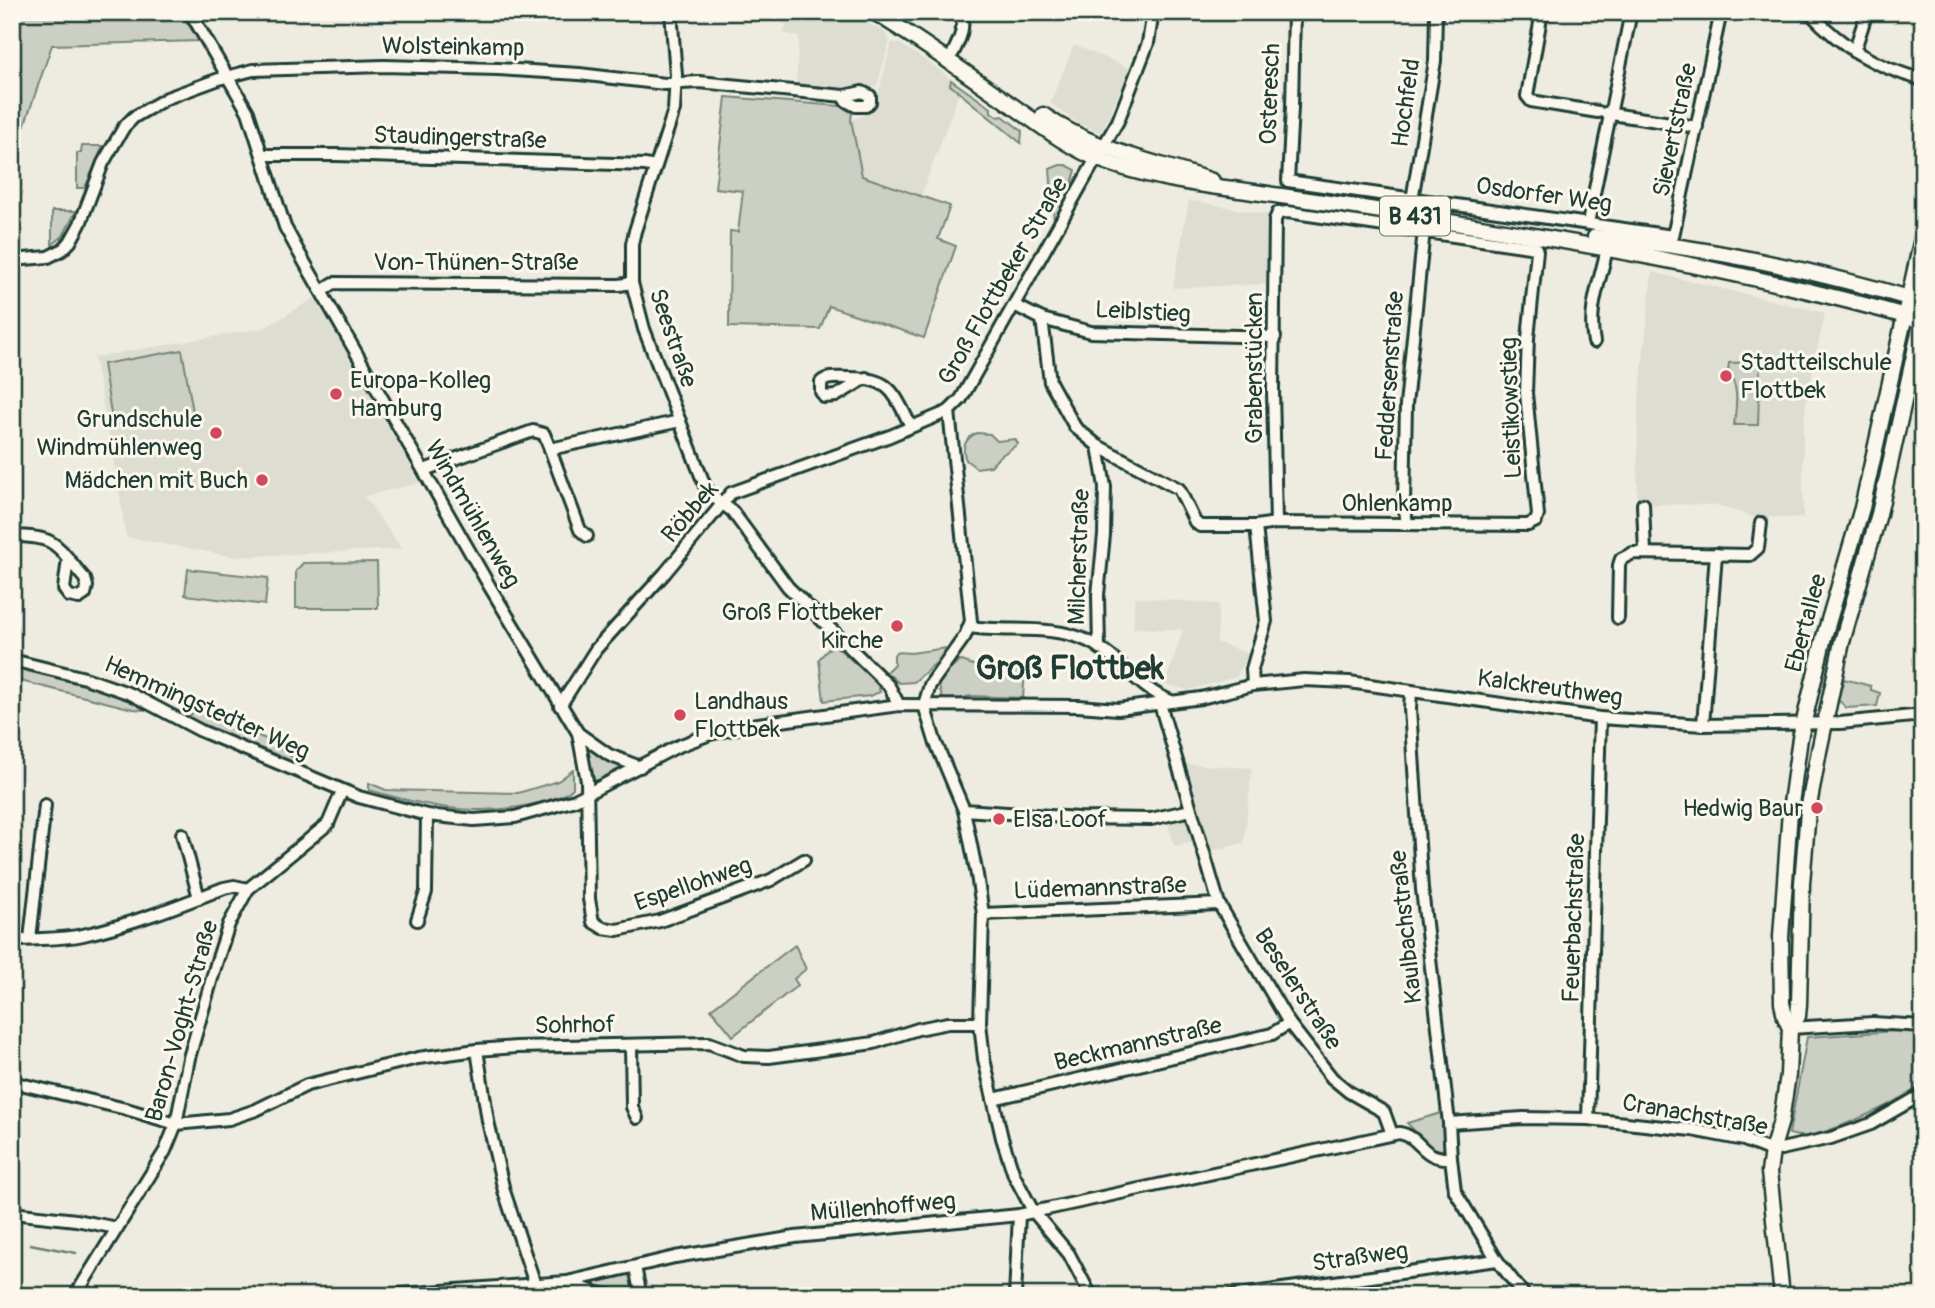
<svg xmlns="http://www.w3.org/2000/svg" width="1935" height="1308" font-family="Pangolin,sans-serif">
<rect width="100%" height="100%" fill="#eeece1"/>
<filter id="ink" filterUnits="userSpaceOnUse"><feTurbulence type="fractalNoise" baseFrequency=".0143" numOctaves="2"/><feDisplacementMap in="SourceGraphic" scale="14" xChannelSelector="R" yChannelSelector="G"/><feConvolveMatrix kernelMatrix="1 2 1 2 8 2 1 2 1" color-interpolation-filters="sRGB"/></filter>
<g filter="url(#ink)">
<!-- built -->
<g fill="#ddddd2">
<path d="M763,12H846L883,31L890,40L877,86L853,90L796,85L799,37L783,33L787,25Z"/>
<path d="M892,42L900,44L936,67L951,80V85L959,93L921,196L862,176L851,120L866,114L875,106Z"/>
<path d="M1074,45L1130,68L1102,131L1099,132L1079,124L1050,103Z"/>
<path d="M1189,200L1269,215L1267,284L1173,288Z"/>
<path d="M1652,272L1825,313L1806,404L1803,431V518L1754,517L1717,505L1637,504L1638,410Z"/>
<path d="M315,298L420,483L364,496L402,549L236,557L126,537L118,483L94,357L264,328Z"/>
<path d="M1135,597L1219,604L1217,642L1249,654L1236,677L1189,690L1165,685L1183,630L1133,628Z"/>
<path d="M1187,764L1252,768L1244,843L1211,851L1200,825Z"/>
<path d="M1186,818L1193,829L1195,842L1174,846L1168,823Z"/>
</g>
<!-- green -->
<g fill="#cbcfc4" stroke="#75867c" stroke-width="2">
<path d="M12,12H177L186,21L199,41L52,45L18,144H12Z"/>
<path d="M951,80L991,108V112L998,117L1003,116L1022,131L1021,143L950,85Z"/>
<path d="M726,97L840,106L852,113L851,120L862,176L950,206L938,239L956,246L924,338L829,306L820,329L729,327L730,231L738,232L743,191L715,188Z"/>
<path d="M82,146H103L85,188H77V153H81Z"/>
<path d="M1060,165H1066L1076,170L1067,201L1054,222L1050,169Z"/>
<path d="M52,211H76L63,236L52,245Z"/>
<path d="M1702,257L1811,278L1885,299L1701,261Z"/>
<path d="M182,350L193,412L113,426L103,364Z"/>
<path d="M1760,362L1758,425H1734C1736,407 1740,387 1728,372L1729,363Z"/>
<path d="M977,433L990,434L997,441L1015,439L1018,444L999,457L991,466L976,468L966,460C961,448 965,438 977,433Z"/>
<path d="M377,562L378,608H296V571L303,563Z"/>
<path d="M188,569L268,578L265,605L185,595Z"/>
<path d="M833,644L877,682L880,692L870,696L824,701L819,659Z"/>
<path d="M946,648L937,662L914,682L899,683L886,672L894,664V655L896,652L911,653Z"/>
<path d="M959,660L979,667L1025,671L1023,698L970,696L956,700L955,702L943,701L938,683Z"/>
<path d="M12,666L88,684L150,707L143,710L133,709L12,679Z"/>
<path d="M1844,679L1871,686V690L1880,693L1877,706L1847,708L1838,700Z"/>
<path d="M195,710L266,739L295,759L294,762L277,755L275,757L195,722L189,717Z"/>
<path d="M584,742L628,767C617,773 602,786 591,778Z"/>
<path d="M573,770V788C564,797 551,800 539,803C478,818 428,807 369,790V783L386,790L518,793L558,781Z"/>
<path d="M795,945L806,969L794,979L798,985L733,1036L711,1009Z"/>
<path d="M1897,1031L1923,1033V1084C1903,1100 1830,1134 1806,1136C1800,1137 1794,1135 1789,1134L1807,1037Z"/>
<path d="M1441,1113L1445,1147L1440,1153L1434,1151L1407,1123Z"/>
<path d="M629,1275L632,1277L637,1296H620L592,1288L593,1283Z"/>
</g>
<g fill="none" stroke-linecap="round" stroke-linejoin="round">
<!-- stream -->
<path stroke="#6c7d74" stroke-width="2.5" d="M30,1244L76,1253"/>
<defs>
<g id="minor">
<path d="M190,12L248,112L285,227L298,251L490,587L578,733L587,781L589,899L593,922L603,928L617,930L660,921L771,880L804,860"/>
<path d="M671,12L676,75L674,110L635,231L632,244V283L644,329L705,486L711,495L732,511L788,587L889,686L899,705"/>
<path d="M1294,12L1292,107L1288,181L1673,236"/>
<path d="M1542,12L1527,96L1531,101L1598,112"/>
<path d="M1809,12C1844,49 1874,66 1923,80"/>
<path d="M1854,52L1867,12"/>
<path d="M953,53C960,39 965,28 961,12"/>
<path d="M862,92L870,96V102L866,106H856L845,100L844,96Z"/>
<path d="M1605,113L1697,127"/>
<path d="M263,155H338L645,165L655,167"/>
<path d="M1412,200L1435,61L1436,12"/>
<path d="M1588,223L1631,12"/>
<path d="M1673,236L1721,12"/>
<path d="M12,260L48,257L62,250L70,242L80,224L103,163L124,127L134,117L167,98L219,79L253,70L384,66L498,69L579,74L665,84L699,82L844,96"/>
<path d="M322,291L334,283L619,285L632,283"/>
<path d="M1014,305L1042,319L1091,332L1275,337"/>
<path d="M1042,319L1050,382L1075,427L1098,446L1105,487L1104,535L1098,595L1099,648"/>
<path d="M1594,342C1587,309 1601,280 1607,248"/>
<path d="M866,378L836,396L824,397L821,392V382C828,376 838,378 847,378C891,377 893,392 911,426"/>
<path d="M949,411L971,621L965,636L930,685L924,705L935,741L964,810L977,875L983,914L980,1023L984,1059L1002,1138L1014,1175L1033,1211L1069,1254L1091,1296"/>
<path d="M1098,446L1179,489L1195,522L1200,526H1256L1266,621L1252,669L1253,685"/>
<path d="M550,449L580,530L587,536"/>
<path d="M424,470L533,431L544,434L550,449L680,421"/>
<path d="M1643,504L1645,553"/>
<path d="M1276,523L1273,390L1275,220L1278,213"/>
<path d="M1407,524L1404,503L1406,405L1424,230"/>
<path d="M1256,526L1276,523L1528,525L1536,521L1538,515L1526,393L1528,338L1537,251L1536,248L1288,212L1278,213"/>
<path d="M12,536C59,536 56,546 85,579L87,586L85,594L79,598L69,596L64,589L68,559"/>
<path d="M1618,618L1619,565L1621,559L1633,553L1750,555L1758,548L1761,523"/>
<path d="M970,627C1008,633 1052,624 1088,641C1119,656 1138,689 1171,701"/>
<path d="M12,660L85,678L131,694L201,731L359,797L427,815L474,820L515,817L575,800L676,747L710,734L751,725L899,705L1078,706L1118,709L1201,698L1253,685L1304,680L1349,682L1600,718L1703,725L1840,723L1923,715"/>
<path d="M1411,691L1410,709L1422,889L1449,1123L1451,1158"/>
<path d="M1160,704L1219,904L1289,1023L1332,1078L1349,1092L1384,1112L1392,1134"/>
<path d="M560,706L596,649L665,573L731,493L890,436L949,411L961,399L1093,164L1118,121L1148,43L1153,12"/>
<path d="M1703,725L1716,554"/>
<path d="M578,733L609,755L640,767"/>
<path d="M964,810L1078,818L1151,819L1191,810"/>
<path d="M182,834L199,898"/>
<path d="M983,914L1219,904"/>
<path d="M417,920L426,892L427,815"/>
<path d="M30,939L45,805"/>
<path d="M12,941C36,938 60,940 83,935C132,924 178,906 224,888L234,886L248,889"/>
<path d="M1790,1028L1873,1023L1923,1026"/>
<path d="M631,1045L632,1107L637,1118"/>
<path d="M477,1050L488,1121L504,1191L539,1296"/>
<path d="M12,1082L126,1109L176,1124L229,1119L256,1110L307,1085L418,1058L477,1050L516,1047L709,1043L744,1056L769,1057L874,1043L918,1029L948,1023H980"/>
<path d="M993,1099L1272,1034L1289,1023"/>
<path d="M1588,1119L1600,718"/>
<path d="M1449,1123L1523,1118L1588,1119L1692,1130L1744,1140L1772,1151L1831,1138L1871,1124L1923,1094"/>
<path d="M12,1213L76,1220L117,1228"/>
<path d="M635,1267L641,1296"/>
<path d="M568,1282L594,1292L612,1296"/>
<path d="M78,1292L95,1296"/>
<path d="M75,1296L165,1151L176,1124L189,1058L217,961L229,924L248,889L328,824L342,791"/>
<path d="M373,1296L567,1282L675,1257L795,1237L1019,1215L1399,1133C1423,1137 1420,1160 1451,1158L1455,1191L1497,1260L1525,1296"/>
<path d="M1015,1296L1019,1215"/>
<path d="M1230,1296L1497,1260"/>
</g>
<g id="major">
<path d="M874,12C922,41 967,74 1013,106C1040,125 1067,146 1098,159C1142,176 1187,183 1233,189C1287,197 1340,204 1393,213C1572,241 1749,271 1923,321"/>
<path d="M1043,115C1094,151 1154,161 1212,181"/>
<path d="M1595,237C1705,246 1817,271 1923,302"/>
<path d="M1790,1028L1798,1016L1799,1004L1802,883L1808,811L1819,751L1842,642L1879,514L1923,315"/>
<path d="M1782,1296L1769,1172L1772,1151L1781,1121L1788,1075L1790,1028L1785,1017L1782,1003L1781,937L1790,811L1800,738L1824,637L1862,508L1923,234"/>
</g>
</defs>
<!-- minor casing -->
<use href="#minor" stroke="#1f3d34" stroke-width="16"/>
<!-- major casing -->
<use href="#major" stroke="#1f3d34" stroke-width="19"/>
<!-- minor -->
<use href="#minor" stroke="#fbf7ec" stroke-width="10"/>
<!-- major -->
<use href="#major" stroke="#fbf7ec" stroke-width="14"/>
</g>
</g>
<!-- markers -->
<g fill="#d1495b" stroke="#fbf7ec" stroke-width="2.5">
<circle cx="1726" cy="376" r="7"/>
<circle cx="336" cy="394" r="7"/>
<circle cx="216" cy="433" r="7"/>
<circle cx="262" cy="480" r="7"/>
<circle cx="897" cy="626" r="7"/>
<circle cx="680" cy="715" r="7"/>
<circle cx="1817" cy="808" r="7"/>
<circle cx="999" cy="819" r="7"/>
</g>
<g text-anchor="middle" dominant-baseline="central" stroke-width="6" stroke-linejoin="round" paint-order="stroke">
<!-- shield labels -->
<rect fill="#fbf7ec" stroke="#61756b" stroke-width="2" x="1380" y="196.5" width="70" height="39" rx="5"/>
<g font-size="23" font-weight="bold" fill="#1f3d34">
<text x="1415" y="216">B 431</text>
</g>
<!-- street labels -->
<g font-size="24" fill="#1f3d34" stroke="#fbf7ec">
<text transform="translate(453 47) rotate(1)">Wolsteinkamp</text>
<text transform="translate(1270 94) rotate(-88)">Osteresch</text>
<text transform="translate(1406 103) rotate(-82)">Hochfeld</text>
<text transform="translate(1675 130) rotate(-78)">Sievertstraße</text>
<text transform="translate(460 138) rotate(2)">Staudingerstraße</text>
<text transform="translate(1544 195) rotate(8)">Osdorfer Weg</text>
<text x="476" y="262">Von-Thünen-Straße</text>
<text transform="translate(1003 281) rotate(-60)">Groß Flottbeker Straße</text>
<text transform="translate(1143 312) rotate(3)">Leiblstieg</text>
<text transform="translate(673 338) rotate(71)">Seestraße</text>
<text transform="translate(1254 368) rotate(-90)">Grabenstücken</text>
<text transform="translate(1390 376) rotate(-86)">Feddersenstraße</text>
<text transform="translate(1511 408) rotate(-92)">Leistikowstieg</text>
<text x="1397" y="503">Ohlenkamp</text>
<text transform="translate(690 512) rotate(-49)">Röbbek</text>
<text transform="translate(473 514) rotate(60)">Windmühlenweg</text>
<text transform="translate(1079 557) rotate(-88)">Milcherstraße</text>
<text transform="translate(1806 623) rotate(-75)">Ebertallee</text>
<text transform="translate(1550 688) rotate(8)">Kalckreuthweg</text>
<text transform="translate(207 708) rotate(24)">Hemmingstedter Weg</text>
<text transform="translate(693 884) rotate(-19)">Espellohweg</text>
<text transform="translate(1100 888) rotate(-2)">Lüdemannstraße</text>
<text transform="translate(1574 918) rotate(-88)">Feuerbachstraße</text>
<text transform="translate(1406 927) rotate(-96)">Kaulbachstraße</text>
<text transform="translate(1298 989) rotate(57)">Beselerstraße</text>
<text transform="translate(182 1021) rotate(-74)">Baron-Voght-Straße</text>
<text transform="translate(575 1025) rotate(-1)">Sohrhof</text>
<text transform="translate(1138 1044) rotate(-13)">Beckmannstraße</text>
<text transform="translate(1695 1115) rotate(10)">Cranachstraße</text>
<text transform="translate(883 1207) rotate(-5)">Müllenhoffweg</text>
<text transform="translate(1360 1257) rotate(-8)">Straßweg</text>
</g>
<!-- poi labels -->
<g font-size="24" fill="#1f3d34" stroke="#fbf7ec" text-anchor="start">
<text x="1740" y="362">Stadtteilschule<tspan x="1740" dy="28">Flottbek</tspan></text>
<text x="350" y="380">Europa-Kolleg<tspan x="350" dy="28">Hamburg</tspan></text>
<text x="202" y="419" text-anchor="end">Grundschule<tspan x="202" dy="28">Windmühlenweg</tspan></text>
<text x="248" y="480" text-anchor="end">Mädchen mit Buch</text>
<text x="883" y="612" text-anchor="end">Groß Flottbeker<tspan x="883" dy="28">Kirche</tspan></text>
<text x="694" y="701">Landhaus<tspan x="694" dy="28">Flottbek</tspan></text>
<text x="1803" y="808" text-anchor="end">Hedwig Baur</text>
<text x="1013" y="819">Elsa Loof</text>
</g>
<!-- district labels -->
<g font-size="32" font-weight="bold" fill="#1f3d34" stroke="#fbf7ec">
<text x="1070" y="669">Groß Flottbek</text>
</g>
</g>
<!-- margin -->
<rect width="1935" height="1308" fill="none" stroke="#fbf7ec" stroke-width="42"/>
<rect x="21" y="21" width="1893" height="1266" fill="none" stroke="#1f3d34" stroke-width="2.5" filter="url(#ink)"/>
</svg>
